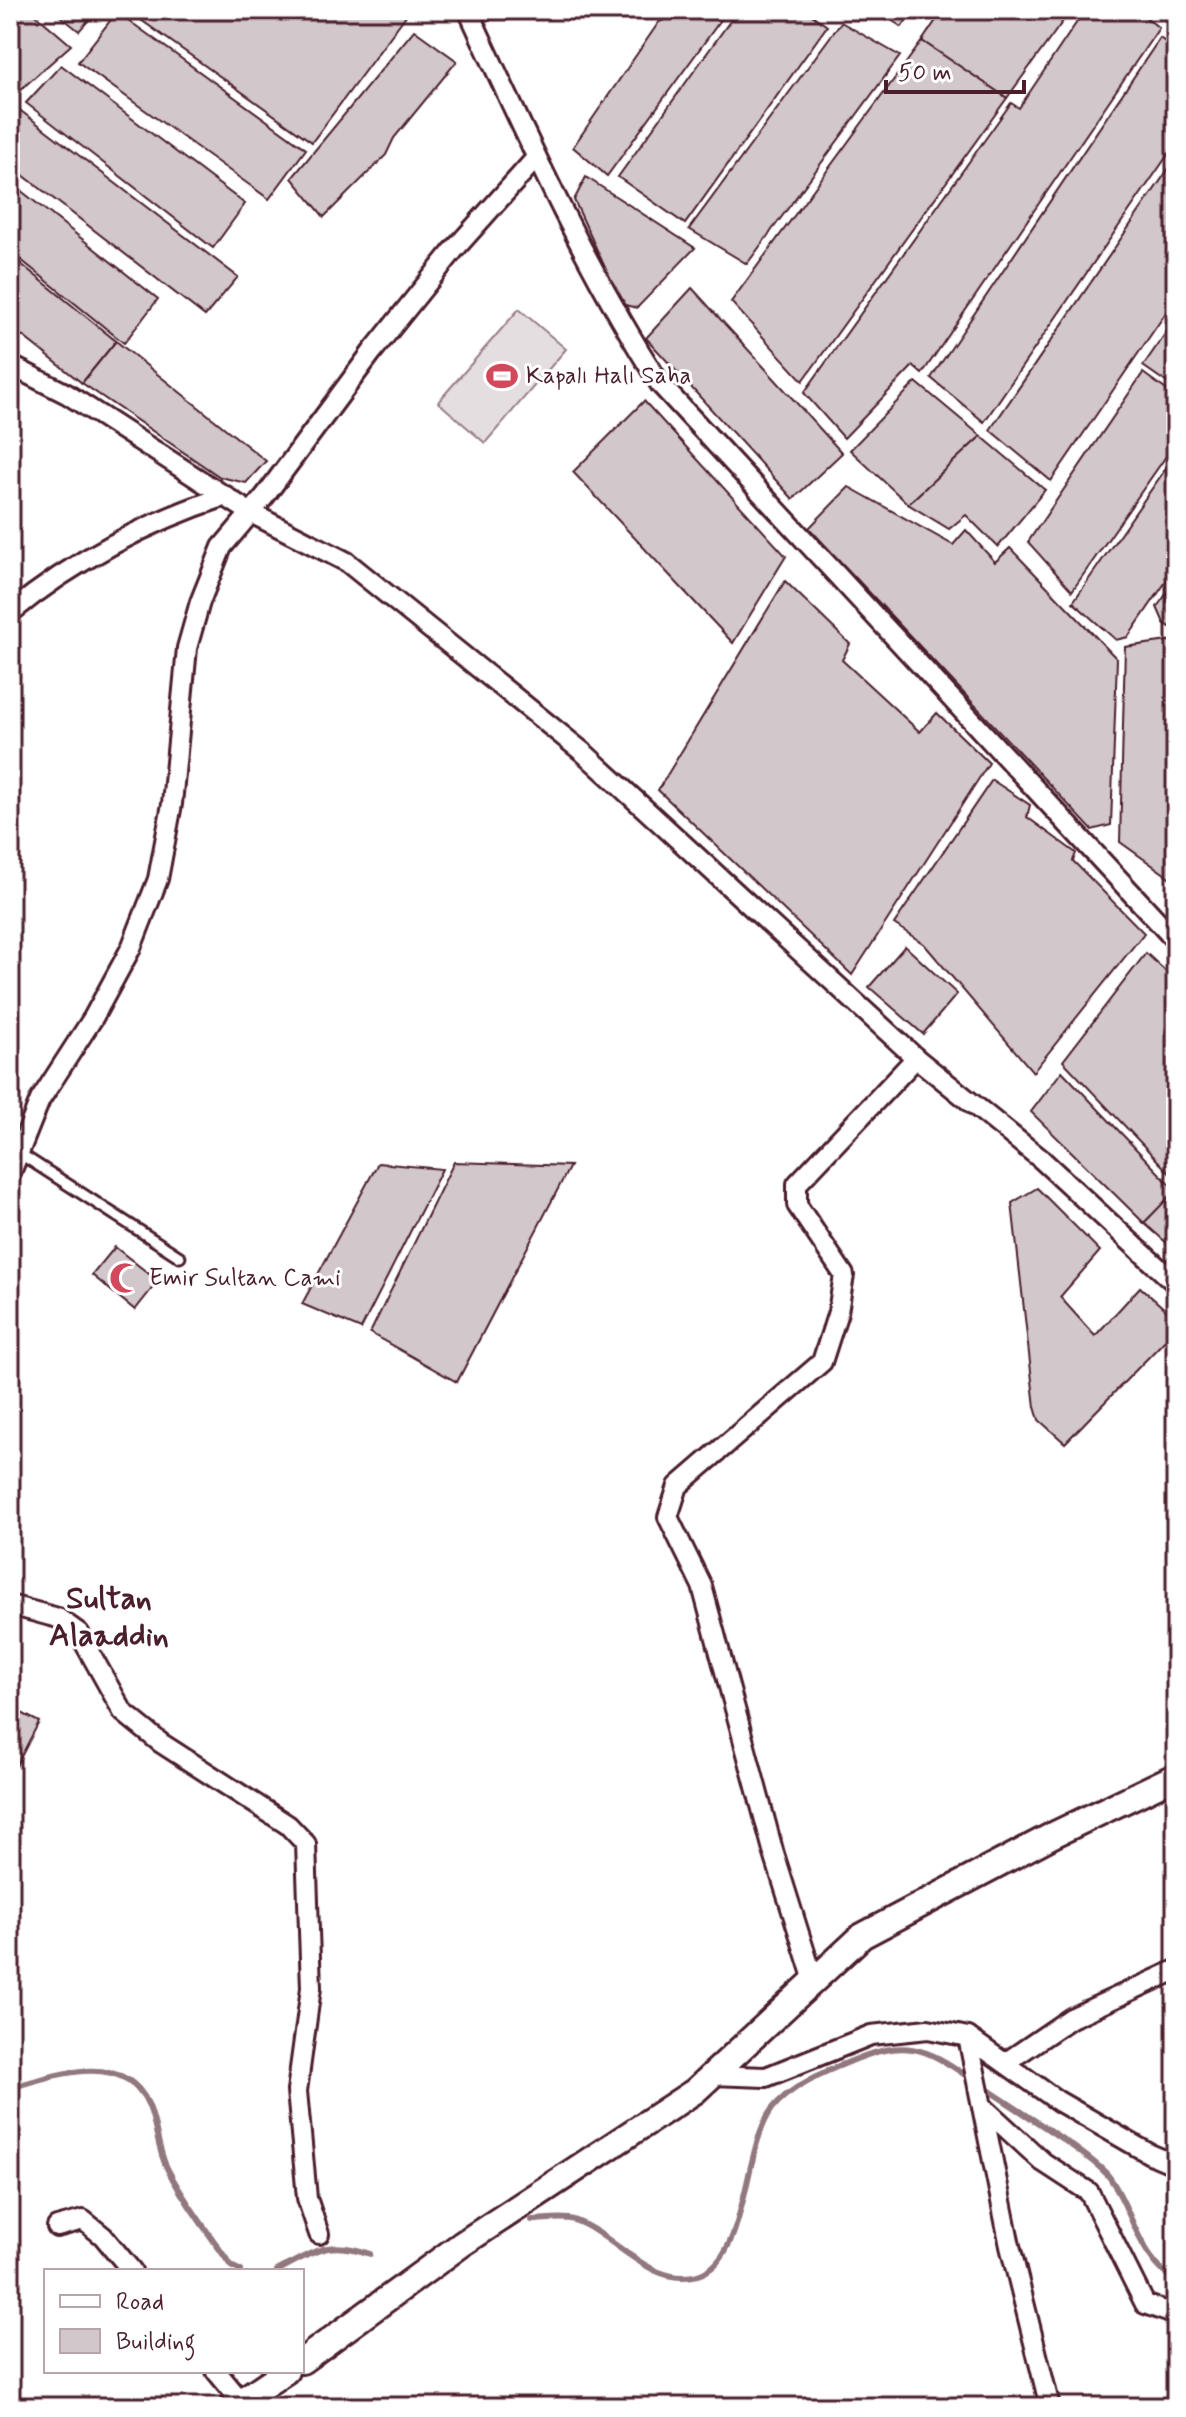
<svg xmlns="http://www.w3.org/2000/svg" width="1186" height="2417" font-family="Mynerve,sans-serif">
<rect width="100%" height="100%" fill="#fff"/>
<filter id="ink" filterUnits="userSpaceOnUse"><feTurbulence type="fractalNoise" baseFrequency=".0125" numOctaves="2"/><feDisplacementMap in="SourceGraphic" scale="16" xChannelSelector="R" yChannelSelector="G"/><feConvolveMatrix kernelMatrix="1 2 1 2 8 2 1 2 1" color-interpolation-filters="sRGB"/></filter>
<g filter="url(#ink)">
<!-- green -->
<path fill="#e5dee0" stroke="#987e86" stroke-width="2" d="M519,309L566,349L485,443L438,402Z"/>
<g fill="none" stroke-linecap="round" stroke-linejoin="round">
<!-- stream -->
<g stroke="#91787e" stroke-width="6">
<path d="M984,2087C1011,2106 1094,2156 1110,2178C1134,2213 1138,2258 1176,2281"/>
<path d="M10,2088C51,2076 124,2049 148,2104C157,2124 157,2149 167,2168C184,2202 210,2234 231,2266L241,2271"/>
<path d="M532,2220C544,2220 563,2216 574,2220C616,2235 655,2293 703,2273C748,2253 743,2149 772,2109C789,2087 824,2072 849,2062C904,2039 923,2045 971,2079"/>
<path d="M277,2271C315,2251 328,2239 370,2254"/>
</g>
</g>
<!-- building -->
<g fill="#d2c7cb" stroke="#4a1f2b" stroke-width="2">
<path d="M10,10H30L71,45L10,99Z"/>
<path d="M53,10H98L79,31Z"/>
<path d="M127,10H402L407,14L312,142Z"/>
<path d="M688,10H728L607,176L573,147L659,22Z"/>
<path d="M738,10H805L827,26L685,224L618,177Z"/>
<path d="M875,10H913L902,27Z"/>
<path d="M943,10H1071L1007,98L922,41Z"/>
<path d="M1085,10H1137L1159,28L922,374L913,366L844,438L804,393L1011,103L1019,108Z"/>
<path d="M117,12L306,149L269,199L78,62Z"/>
<path d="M841,22L900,56L747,264L689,229Z"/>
<path d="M414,30L457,61L394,138L386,155L324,217L292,178Z"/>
<path d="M1160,38L1176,51V143L984,422L931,378Z"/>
<path d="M922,41L1007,98L803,381L731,302Z"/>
<path d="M61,65L245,204L213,248L26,103Z"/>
<path d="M17,108L238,277L205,316L10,165V115Z"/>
<path d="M1176,158V298L1051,481L990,430Z"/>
<path d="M586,177L695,248L637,308L625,305L619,298L574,200Z"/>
<path d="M10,182L158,299L124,343L10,251Z"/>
<path d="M10,255L116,341L82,383L10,326Z"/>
<path d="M692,288L842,453L793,499L646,338Z"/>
<path d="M1176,318V389L1143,366Z"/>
<path d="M116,341L266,461L246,483L220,477L82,383Z"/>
<path d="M1143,373L1176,397V442L1072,591L1028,542Z"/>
<path d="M916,382L981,436L908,504L850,450Z"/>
<path d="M644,401L786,556L733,643L573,472Z"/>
<path d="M981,436L1045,490L998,547L966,515L949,529L908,504Z"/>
<path d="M1176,454V567L1128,637L1116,640L1073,602Z"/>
<path d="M849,487L953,545L966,530L995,562L1010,548L1117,659L1111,825L1092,830L809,528Z"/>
<path d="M1176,580V629H1173L1164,623L1157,607Z"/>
<path d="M785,581L850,644L842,660L920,732L937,713L989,763L852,975L658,790Z"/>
<path d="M1176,640V882L1120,842L1125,647Z"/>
<path d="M992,780L1030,805L1027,817L1076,853L1073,861L1144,933L1033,1072L924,944L894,924Z"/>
<path d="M905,946L957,994L923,1034L869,987Z"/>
<path d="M1146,953L1176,981V1180L1063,1061Z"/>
<path d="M1062,1071L1176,1191L1144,1223L1031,1112Z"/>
<path d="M454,1162L570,1166L457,1382L370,1333Z"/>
<path d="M378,1163L442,1169L361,1329L302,1304Z"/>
<path d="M1037,1188L1100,1251L1060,1297L1095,1336L1140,1287L1176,1319V1329L1065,1443L1039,1420L1035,1407L1012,1203Z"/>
<path d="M1176,1190V1251L1144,1223Z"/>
<path d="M115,1247L158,1281L135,1310L92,1275Z"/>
<path d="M10,1707L39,1722L10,1778Z"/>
</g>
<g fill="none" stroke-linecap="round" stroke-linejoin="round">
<defs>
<path id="lane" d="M19,1153L180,1257"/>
<g id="street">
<path d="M468,10C527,138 584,265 660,384L1176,941"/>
<path d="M10,365L67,394L251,513L347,562L584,753L916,1058L1041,1159L1176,1284"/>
<path d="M10,613C73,561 149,521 226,496"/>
<path d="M10,1175L40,1100L93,1018L131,948L158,879L172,804L187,648L200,602L222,547L265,496L372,352L453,251L536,158"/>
<path d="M10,1605L58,1618L79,1633L123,1712L161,1743L288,1825L306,1844L311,1988L297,2091L307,2198L319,2234"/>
<path d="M814,1981L774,1854L702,1586L668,1517L678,1486L822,1362L838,1312L844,1275L797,1205V1184L916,1058"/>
<path d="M968,2037L1010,2246L1050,2407"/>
<path d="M1005,2063L1071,2018L1176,1970"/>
<path d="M712,2075L766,2077L871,2035L928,2029L968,2037L1058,2101L1150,2154L1176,2165"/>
<path d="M982,2106L1043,2162L1089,2192L1145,2304L1176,2315"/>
<path d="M57,2227L83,2220L103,2236L132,2271"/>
<path d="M216,2371L240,2400"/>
</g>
<g id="secondary">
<path d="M302,2361L462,2244L695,2091L862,1936L1053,1835L1176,1776"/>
<path d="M232,2407L286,2371"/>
</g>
</defs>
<!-- lane casing -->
<use href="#lane" stroke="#4a1f2b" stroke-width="15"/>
<!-- street casing -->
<use href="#street" stroke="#4a1f2b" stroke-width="24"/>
<!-- secondary casing -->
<use href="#secondary" stroke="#4a1f2b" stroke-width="30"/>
<!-- lane -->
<use href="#lane" stroke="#fff" stroke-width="9"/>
<!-- street -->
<use href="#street" stroke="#fff" stroke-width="18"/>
<!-- secondary -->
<use href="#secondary" stroke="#fff" stroke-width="24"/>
</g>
</g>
<!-- icons -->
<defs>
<symbol id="stadium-bare" viewBox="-9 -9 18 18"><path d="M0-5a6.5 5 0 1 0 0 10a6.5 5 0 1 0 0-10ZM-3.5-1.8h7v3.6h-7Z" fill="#d1495b" stroke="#fff" stroke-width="2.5" paint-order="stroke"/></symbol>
<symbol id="mosque-bare" viewBox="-9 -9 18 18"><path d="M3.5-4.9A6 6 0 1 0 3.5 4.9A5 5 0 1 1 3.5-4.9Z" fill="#d1495b" stroke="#fff" stroke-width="2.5" paint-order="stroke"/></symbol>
</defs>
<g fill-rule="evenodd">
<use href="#stadium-bare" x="480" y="354" width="44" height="44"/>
<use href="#mosque-bare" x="103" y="1256" width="44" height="44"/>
</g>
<g text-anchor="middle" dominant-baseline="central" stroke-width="6" stroke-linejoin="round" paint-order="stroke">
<!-- poi labels -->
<g font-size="24" fill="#4a1f2b" stroke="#fff" text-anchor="start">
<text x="526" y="376">Kapalı Halı Saha</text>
<text x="149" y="1278">Emir Sultan Cami</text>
</g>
<!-- district labels -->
<g font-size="32" font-weight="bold" fill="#4a1f2b" stroke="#fff">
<text x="109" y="1599">Sultan<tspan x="109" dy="37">Alaaddin</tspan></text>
</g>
</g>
<!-- margin -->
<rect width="1186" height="2417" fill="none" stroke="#fff" stroke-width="40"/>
<rect x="20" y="20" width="1146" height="2377" fill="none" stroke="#4a1f2b" stroke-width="3" filter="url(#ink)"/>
<!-- legend -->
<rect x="44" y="2269" width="260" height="104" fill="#ffffff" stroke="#b7a5aa" stroke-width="2"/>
<rect x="60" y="2295" width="40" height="12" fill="#ffffff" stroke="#b7a5aa" stroke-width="2"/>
<text x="116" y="2309" font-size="24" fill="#4a1f2b">Road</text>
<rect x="60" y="2329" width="40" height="24" fill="#d2c7cb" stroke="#b7a5aa" stroke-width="2"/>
<text x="116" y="2349" font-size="24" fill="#4a1f2b">Building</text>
<!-- scale -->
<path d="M886 80v12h138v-12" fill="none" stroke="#4a1f2b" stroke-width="4"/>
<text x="898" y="80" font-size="24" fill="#4a1f2b" stroke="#ffffff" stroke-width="6" paint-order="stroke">50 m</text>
</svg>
